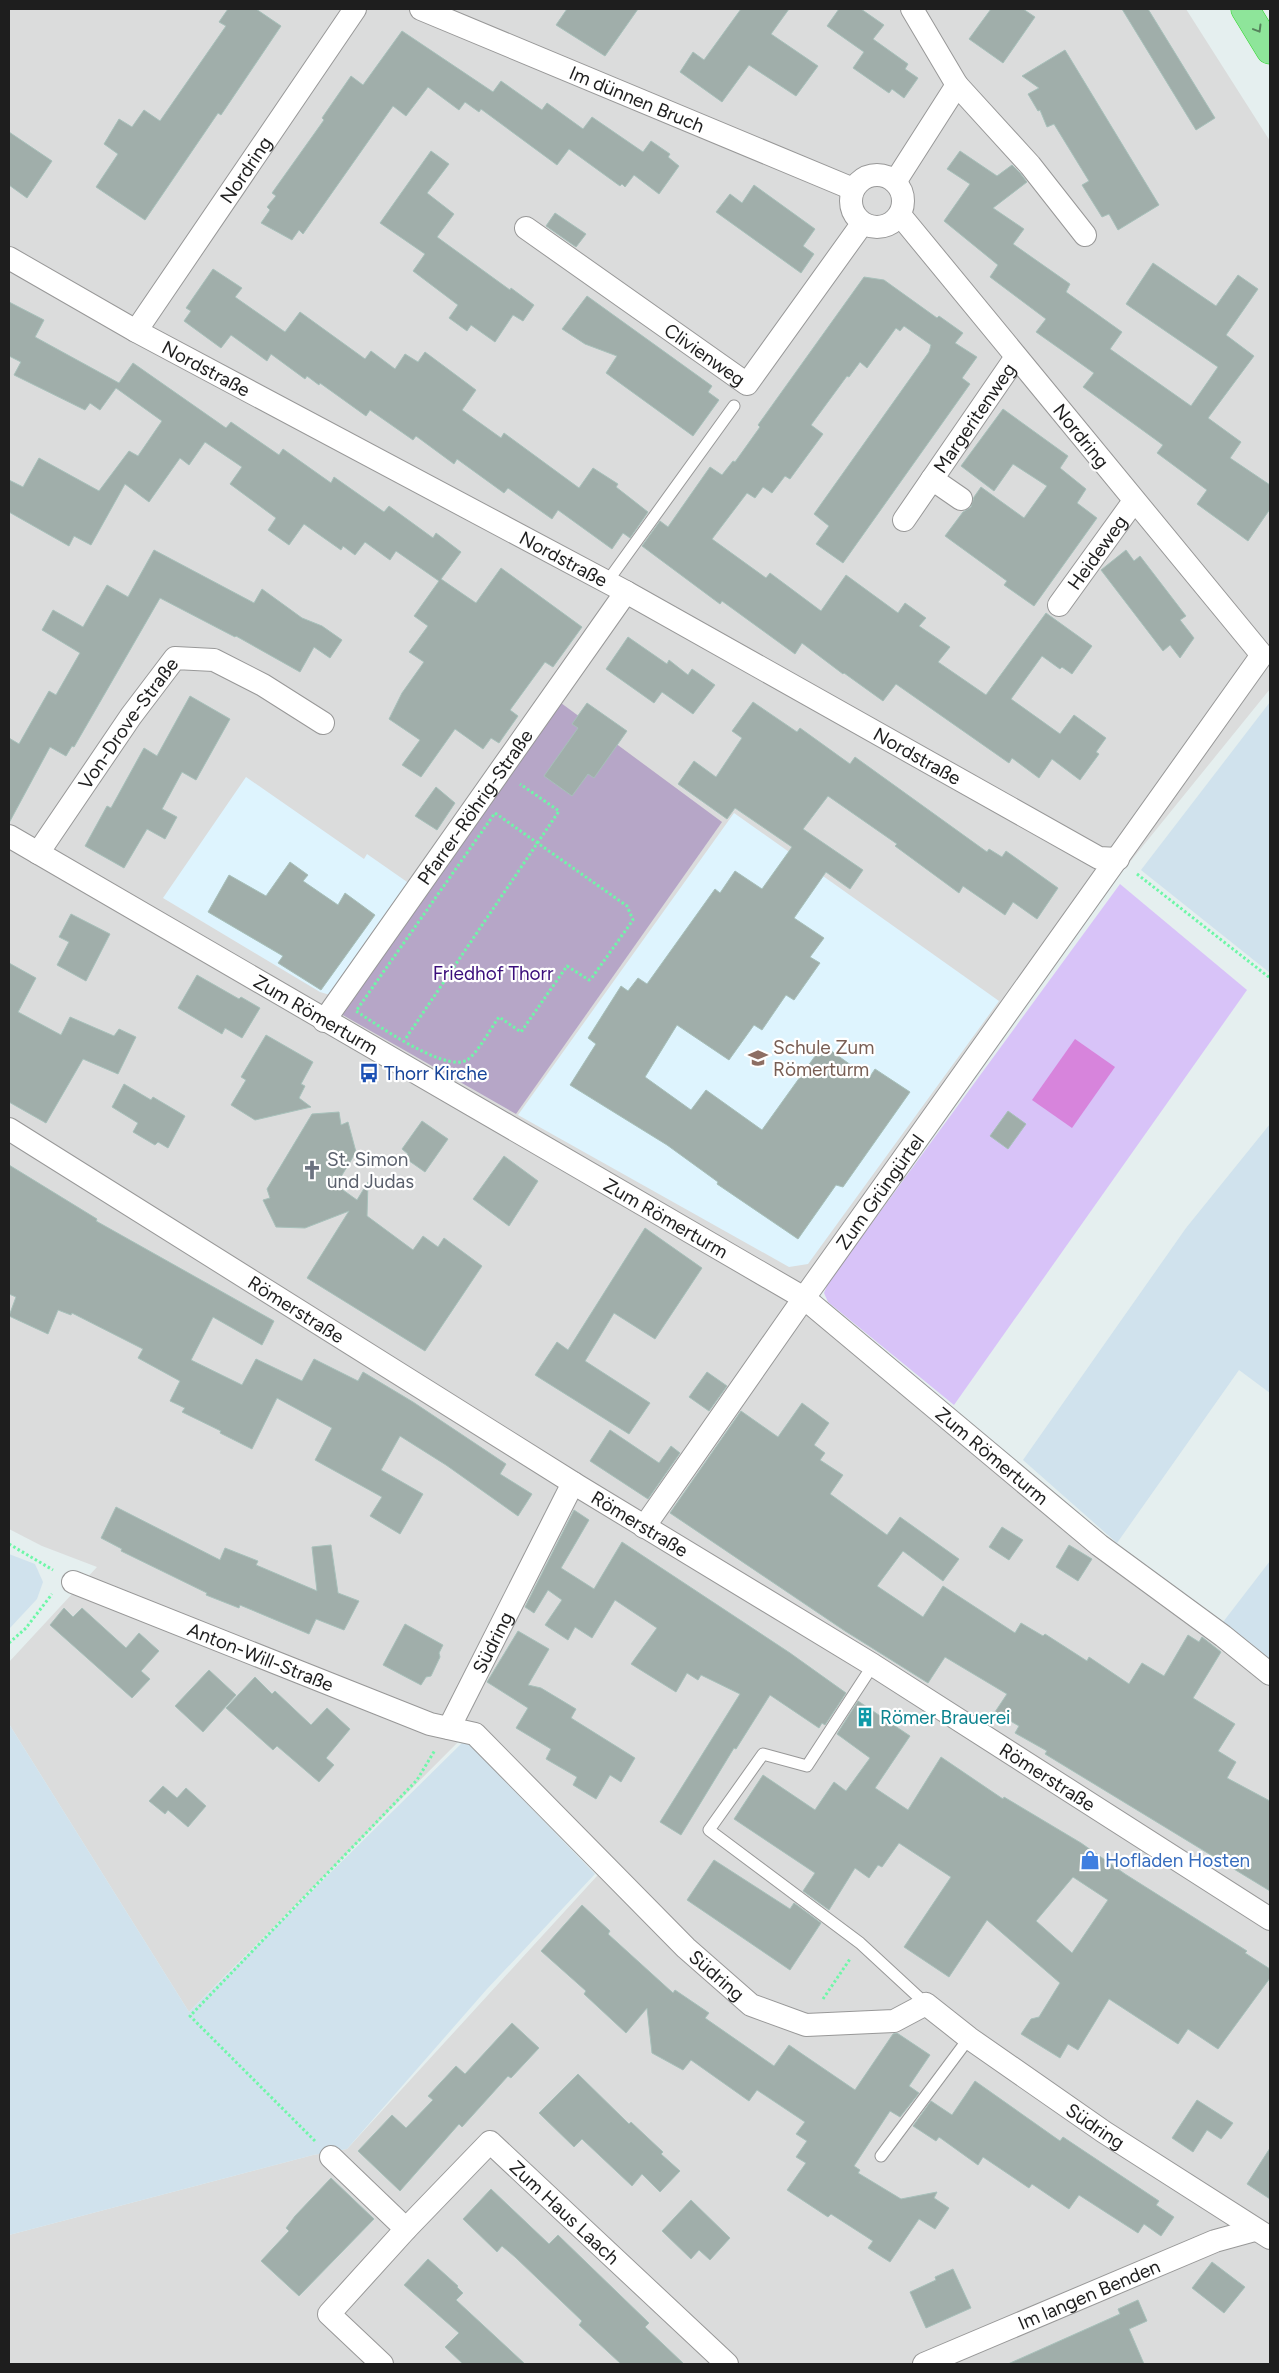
<svg xmlns="http://www.w3.org/2000/svg" width="1279" height="2373" font-family="Figtree,sans-serif">
<rect width="100%" height="100%" fill="#e5efef"/>
<!-- residential -->
<path fill="#dbdcdc" d="M9,9H1186L1270,141V689L1121,873L809,1302L1270,1680V2364H9V2235L313,2155L347,2149L608,1864L477,1723L189,2012L9,1724V1662L97,1567L42,1546L9,1529Z"/>
<!-- education -->
<g fill="#def4fe">
<path d="M246,777L364,859L367,854L410,884L330,995L320,992L163,898Z"/>
<path d="M734,813L999,1001L808,1264L789,1267L518,1115Z"/>
</g>
<!-- farmland -->
<g fill="#d0e2ed">
<path d="M1270,702V973L1141,870Z"/>
<path d="M1270,1124V1393L1239,1370L1117,1543L1023,1460L1186,1228Z"/>
<path d="M9,1554L35,1564L43,1582L37,1599L9,1629Z"/>
<path d="M1270,1561V1666L1220,1626Z"/>
<path d="M9,1724L189,2012L465,1740L595,1874L487,1989L347,2149L313,2155L9,2235Z"/>
</g>
<!-- cemetery -->
<path fill="#b6a6c7" d="M561,703L722,822L516,1114L341,1014Z"/>
<!-- park -->
<path fill="#d8c3f8" d="M1120,884L1247,990L954,1405L828,1302L824,1293L828,1283Z"/>
<!-- pitch -->
<path fill="#d784dc" d="M1075,1039L1115,1067L1072,1128L1032,1100Z"/>
<!-- building -->
<g fill="#a0aeaa" stroke="#a7c0ba" fill-rule="evenodd">
<path d="M228,9H256L281,26L221,115L218,113L145,220L96,187L118,154L104,144L119,119L132,127L144,110L160,121L226,26L219,22Z"/>
<path d="M567,9H638L605,56L556,25Z"/>
<path d="M741,9H789L771,34L818,66L796,96L749,65L722,102L680,72L693,52L704,60Z"/>
<path d="M839,9H861L884,25L873,39L908,64L905,69L918,78L904,98L892,89L889,93L853,68L864,52L827,26Z"/>
<path d="M991,9H1023L1035,17L1003,63L969,39Z"/>
<path d="M1122,9H1148L1215,118L1196,130Z"/>
<path d="M402,31L493,92L501,81L542,110L547,103L583,129L592,117L643,152L651,141L670,154L668,157L679,166L659,194L634,175L625,187L622,184L620,186L569,149L557,165L481,109L479,112L465,102L459,110L428,87L406,116L393,106L303,234L299,230L292,240L261,223L270,210L267,207L276,196L272,193L324,120L322,118L351,76L363,85Z"/>
<path d="M1065,50L1159,205L1118,230L1109,214L1102,217L1082,185L1089,181L1054,124L1047,127L1040,110L1038,111L1028,94L1039,88L1022,76Z"/>
<path d="M9,132L52,161L27,198L9,185Z"/>
<path d="M431,151L449,164L427,193L454,214L437,237L510,290L511,288L534,305L523,321L513,315L495,342L471,325L467,331L449,318L458,305L413,271L425,254L380,223Z"/>
<path d="M960,151L997,176L1012,165L1020,173L1027,182L993,208L1024,229L1013,244L1070,284L1066,292L1122,332L1110,349L1191,406L1218,367L1126,304L1153,263L1216,306L1238,275L1258,289L1226,335L1254,356L1208,418L1241,442L1230,458L1270,485V509L1248,541L1197,504L1207,490L1157,453L1163,445L1083,387L1094,373L1036,332L1046,319L990,277L998,265L944,221L970,184L947,169Z"/>
<path d="M754,185L815,229L803,246L814,254L801,273L716,212L730,194L742,203Z"/>
<path d="M555,213L586,234L576,247L546,226Z"/>
<path d="M213,269L242,288L235,297L285,332L300,312L365,359L371,351L395,369L405,354L418,362L425,352L476,390L462,410L501,438L504,433L579,488L593,468L618,484L616,487L648,512L630,538L623,533L612,549L558,510L552,519L508,488L504,493L457,459L454,464L416,436L413,440L370,410L366,416L320,383L319,385L307,376L305,379L271,354L267,361L231,335L221,348L184,321L191,311L186,308Z"/>
<path d="M864,277L884,280L937,318L939,316L963,333L955,343L977,357L962,378L970,384L843,563L816,544L829,526L814,514L929,352L931,345L904,326L900,331L896,328L867,368L860,362L849,377L847,376L811,425L823,434L790,479L785,476L772,493L763,487L755,498L747,493L712,539L766,578L770,573L821,611L846,575L898,613L905,603L926,618L919,626L950,647L938,662L986,695L1046,613L1092,646L1072,674L1062,667L1060,669L1042,656L1011,699L1060,734L1074,715L1106,738L1096,752L1099,754L1080,780L1052,759L1039,778L1012,758L1009,763L896,684L883,701L844,673L843,674L802,643L795,654L722,601L720,604L642,546L660,521L668,527L710,467L722,475L733,461L735,462L760,427L758,425Z"/>
<path d="M587,296L712,386L708,392L719,400L693,436L606,373L617,356L585,344L562,329Z"/>
<path d="M9,302L44,320L35,337L119,383L133,363L226,428L231,422L279,455L283,449L331,483L334,477L384,512L389,506L433,538L436,533L461,552L441,579L476,603L501,568L582,627L553,667L545,662L510,710L518,716L499,743L491,738L483,749L455,729L421,777L402,765L420,740L389,719L402,693L424,662L409,652L428,626L414,616L439,581L396,551L390,560L365,542L355,555L343,546L341,550L304,524L289,545L268,530L276,518L230,484L242,467L205,442L189,465L180,458L149,502L125,484L91,545L74,536L69,546L9,512V480L23,487L39,458L99,491L129,451L138,456L162,421L116,388L100,410L90,403L85,410L14,375L21,362L9,356Z"/>
<path d="M1003,409L1068,456L1060,468L1086,489L1077,503L1097,518L1034,606L1004,585L1007,581L945,536L963,512L971,507L974,497L981,487L1024,518L1047,486L1013,464L994,491L961,466Z"/>
<path d="M154,550L254,603L262,589L302,618L322,626L342,640L330,658L314,647L300,672L236,636L235,637L160,598L74,747L72,746L66,756L50,747L9,823V738L19,744L49,691L56,695L80,653L42,630L53,610L83,627L107,585L128,597Z"/>
<path d="M1126,550L1134,561L1140,556L1186,616L1180,620L1194,638L1180,658L1170,645L1163,651L1101,570Z"/>
<path d="M628,637L667,664L669,660L688,675L692,669L715,685L693,714L662,692L654,703L606,669Z"/>
<path d="M190,696L230,719L196,780L182,772L162,809L177,817L165,839L147,829L124,868L85,846L107,806L111,808L144,748L157,756Z"/>
<path d="M753,702L797,732L800,728L850,764L855,757L987,852L989,849L1002,857L1006,851L1058,888L1037,919L1013,902L1005,915L963,886L959,893L895,846L897,844L828,796L803,829L863,870L850,889L826,872L794,918L824,938L810,957L820,963L794,1000L786,995L762,1030L754,1025L729,1060L677,1025L645,1077L691,1110L706,1090L762,1130L823,1045L869,1078L875,1069L910,1092L843,1187L836,1185L798,1239L717,1184L718,1182L667,1145L570,1085L596,1044L588,1038L621,986L628,991L638,978L647,984L715,889L720,893L735,871L762,889L792,847L735,808L727,819L678,784L694,761L716,777L742,738L732,731Z"/>
<path d="M587,703L627,731L594,778L588,774L572,796L544,776L578,728L572,724Z"/>
<path d="M436,787L455,803L437,830L415,816Z"/>
<path d="M290,862L308,875L303,881L338,905L345,893L375,915L321,990L278,963L283,956L208,912L229,875L266,896Z"/>
<path d="M71,914L110,934L86,981L57,965L69,942L59,937Z"/>
<path d="M9,963L36,978L18,1012L61,1035L70,1017L114,1036L119,1029L136,1037L118,1074L83,1059L46,1123L9,1102Z"/>
<path d="M197,975L239,999L241,997L260,1008L242,1038L225,1028L222,1034L178,1008Z"/>
<path d="M266,1035L313,1062L301,1084L305,1086L299,1098L311,1107L255,1120L231,1105L246,1080L241,1077Z"/>
<path d="M124,1084L151,1100L153,1097L185,1116L168,1148L158,1142L155,1145L133,1132L138,1123L112,1107Z"/>
<path d="M1008,1111L1026,1124L1008,1149L990,1136Z"/>
<path d="M339,1112L341,1125L348,1122L356,1152L336,1185L357,1200L368,1182L367,1216L413,1250L423,1236L438,1247L444,1238L482,1266L425,1351L307,1278L349,1211L305,1228L276,1227L263,1200L270,1198L267,1189L312,1114Z"/>
<path d="M422,1121L448,1139L425,1172L405,1158L408,1154L402,1149Z"/>
<path d="M504,1156L538,1181L509,1226L473,1199Z"/>
<path d="M9,1165L97,1219L96,1221L274,1321L262,1345L213,1317L191,1360L242,1385L256,1359L302,1381L314,1359L358,1381L363,1372L413,1402L506,1464L500,1474L532,1494L518,1516L446,1465L400,1436L381,1470L423,1494L400,1534L370,1516L382,1497L315,1460L332,1428L277,1398L252,1449L220,1433L221,1431L182,1412L185,1408L170,1401L180,1381L138,1358L143,1349L72,1313L71,1315L58,1310L48,1334L9,1316L16,1297L9,1294Z"/>
<path d="M645,1228L702,1268L655,1339L614,1313L585,1361L650,1403L629,1434L535,1375L557,1342L568,1350Z"/>
<path d="M707,1372L727,1386L709,1411L689,1397Z"/>
<path d="M802,1403L829,1423L814,1445L825,1453L820,1460L843,1475L830,1494L887,1535L900,1517L959,1559L943,1581L903,1551L877,1586L923,1617L943,1586L1015,1633L1021,1623L1043,1636L1045,1634L1087,1661L1089,1657L1129,1684L1142,1663L1164,1676L1188,1635L1199,1642L1202,1637L1221,1652L1193,1698L1235,1724L1218,1751L1236,1762L1227,1778L1270,1801V1891L1045,1754L1047,1751L1015,1733L1019,1726L995,1712L1007,1694L945,1657L928,1683L845,1631L670,1513L741,1411L778,1437Z"/>
<path d="M610,1430L659,1463L671,1446L680,1453L648,1499L590,1461Z"/>
<path d="M116,1507L220,1560L225,1548L258,1561L256,1565L317,1591L312,1547L331,1545L338,1593L359,1601L344,1630L316,1619L309,1634L240,1605L239,1608L206,1595L207,1593L121,1551L122,1549L101,1538Z"/>
<path d="M574,1510L589,1520L561,1568L594,1589L622,1542L790,1653L846,1693L825,1725L822,1723L819,1728L770,1695L736,1749L734,1748L681,1835L660,1822L740,1694L701,1675L698,1680L687,1673L676,1692L631,1664L657,1628L615,1600L592,1638L575,1627L568,1640L545,1625L562,1600L548,1590L534,1613L525,1607Z"/>
<path d="M1002,1527L1023,1540L1009,1560L989,1547Z"/>
<path d="M1069,1545L1092,1559L1078,1581L1056,1567Z"/>
<path d="M64,1608L73,1617L82,1608L126,1648L139,1633L159,1651L141,1671L150,1679L132,1698L50,1625Z"/>
<path d="M405,1624L443,1645L439,1653L440,1657L431,1676L426,1677L421,1685L383,1665Z"/>
<path d="M518,1631L549,1649L528,1685L541,1688L576,1709L571,1718L635,1758L621,1782L610,1775L596,1799L573,1785L577,1777L546,1759L551,1749L516,1728L528,1708L487,1682Z"/>
<path d="M209,1670L236,1695L203,1732L175,1706Z"/>
<path d="M255,1677L272,1694L275,1691L311,1725L327,1708L350,1729L326,1758L334,1765L319,1782L277,1746L273,1750L226,1708Z"/>
<path d="M858,1701L910,1736L875,1788L908,1810L941,1757L1003,1799L1004,1797L1081,1843L1125,1874L1247,1951L1245,1953L1270,1969V1978L1218,2049L1188,2029L1178,2044L1109,1999L1078,2050L1068,2044L1060,2058L1021,2034L1031,2019L1039,2017L1060,1983L987,1920L949,1977L904,1947L951,1877L899,1843L882,1867L878,1865L869,1878L855,1868L829,1910L803,1891L815,1873L734,1819L763,1775L815,1810L834,1782L846,1791L870,1758L837,1734ZM1073,1877L1108,1900L1072,1953L1036,1921Z"/>
<path d="M163,1786L177,1798L186,1788L206,1806L188,1827L168,1810L165,1814L149,1801Z"/>
<path d="M714,1860L790,1909L794,1903L821,1923L790,1970L687,1900Z"/>
<path d="M582,1905L610,1931L608,1934L673,1993L675,1990L709,2013L705,2018L774,2066L789,2045L855,2090L893,2034L897,2033L930,2055L909,2086L919,2093L900,2117L890,2111L854,2166L860,2170L858,2173L901,2199L937,2192L934,2198L949,2208L935,2229L919,2219L890,2262L868,2248L873,2241L831,2214L828,2217L787,2190L806,2163L796,2157L807,2141L796,2134L805,2122L757,2090L749,2101L691,2060L683,2070L652,2053L647,2008L626,2033L584,1994L586,1991L541,1951Z"/>
<path d="M512,2023L539,2048L511,2078L508,2076L462,2127L459,2124L400,2191L358,2151L392,2115L406,2128L433,2100L428,2096L456,2066L465,2074Z"/>
<path d="M578,2074L629,2124L631,2122L663,2152L661,2154L680,2171L660,2192L642,2174L632,2186L582,2139L574,2147L539,2113Z"/>
<path d="M975,2081L1060,2141L1063,2137L1159,2201L1156,2205L1174,2217L1161,2236L1144,2224L1138,2233L1079,2195L1069,2209L1032,2184L1029,2188L983,2157L978,2165L939,2137L936,2141L913,2126L931,2101L952,2115Z"/>
<path d="M1197,2100L1233,2123L1221,2139L1207,2130L1193,2152L1172,2138Z"/>
<path d="M1270,2148V2199L1247,2184Z"/>
<path d="M331,2178L374,2219L299,2296L261,2261L289,2231L286,2228L295,2216Z"/>
<path d="M491,2189L549,2244L558,2235L649,2323L645,2327L684,2364H621L579,2325L582,2321L515,2257L502,2246L497,2252L463,2219Z"/>
<path d="M691,2200L730,2238L710,2260L699,2250L691,2259L662,2231Z"/>
<path d="M428,2259L458,2286L457,2287L463,2293L456,2300L525,2364H463L445,2347L459,2333L404,2285Z"/>
<path d="M1212,2262L1245,2287L1224,2313L1192,2288Z"/>
<path d="M953,2269L971,2308L926,2328L910,2292L936,2280L935,2277Z"/>
<path d="M1138,2300L1147,2321L1129,2329L1144,2364H1008L1120,2314L1118,2309Z"/>
</g>
<g fill="none" stroke-linecap="round" stroke-linejoin="round">
<defs>
<g id="service">
<path d="M607,582L734,406"/>
<path d="M873,1665L807,1766L763,1754L709,1830L860,1943L926,2004"/>
<path d="M881,2156L969,2038"/>
</g>
<g id="minor">
<path id="s1" d="M421,9L853,189"/>
<path d="M957,85L1030,165L1085,235"/>
<circle cx="877" cy="201" r="26"/>
<path d="M895,182L957,85L912,9"/>
<path id="s2" d="M526,228L747,384L862,224"/>
<path id="s3" d="M9,258L136,331L626,592L1099,858L1118,859"/>
<path id="s4" d="M136,331L355,9"/>
<path d="M932,479L961,499"/>
<path id="s5" d="M904,520L1016,357"/>
<path id="s6" d="M1059,605L1134,501"/>
<path id="s7" d="M9,836L804,1298L1099,1545L1223,1636L1270,1674"/>
<path id="s8" d="M38,853L131,716L175,658L214,660L263,685L323,723"/>
<path id="s9" d="M324,1021L626,592"/>
<path id="s10" d="M9,1129L578,1486L873,1665L1270,1919"/>
<path id="s11" d="M644,1527L804,1298L1262,655L900,215"/>
<path id="s12" d="M73,1582L430,1724L475,1734L686,1948L751,2005L806,2025L894,2021L926,2004L969,2038L1104,2132L1270,2238"/>
<path id="s13" d="M449,1728L573,1483"/>
<path d="M331,2157L406,2229"/>
<path id="s14" d="M382,2364L329,2314L406,2229L490,2142L727,2364"/>
<path id="s15" d="M924,2364L1215,2241L1255,2230"/>
</g>
<path id="motorway" d="M1245,9L1270,50"/>
</defs>
<!-- service casing -->
<use href="#service" stroke="#989898" stroke-width="13"/>
<!-- minor casing -->
<use href="#minor" stroke="#989898" stroke-width="24"/>
<!-- motorway casing -->
<use href="#motorway" stroke="#2cd728" stroke-width="29"/>
<!-- path -->
<g stroke="#6ef7a8" stroke-width="3" stroke-dasharray="2.5 2.5" stroke-linecap="butt">
<path d="M495,813L627,906L633,920L591,979L589,980L567,966L521,1032L499,1017C491,1028 477,1054 467,1060C445,1073 376,1024 356,1011Z"/>
<path d="M1137,874L1270,978"/>
<path d="M406,1038L559,811L520,784"/>
<path d="M9,1544L53,1570"/>
<path d="M9,1643L26,1628L52,1594"/>
<path d="M823,1999L850,1959"/>
<path d="M315,2141L190,2016L417,1780L435,1750"/>
</g>
<!-- service -->
<use href="#service" stroke="#fff" stroke-width="11"/>
<!-- minor -->
<use href="#minor" stroke="#fff" stroke-width="22"/>
<!-- motorway -->
<use href="#motorway" stroke="#8ee59a" stroke-width="28"/>
</g>
<!-- one-way arrows -->
<defs><path id="oneway-chevron" d="M-2-3.5L2.5 0L-2 3.5" fill="none" stroke-width="1.6" stroke-linecap="round" stroke-linejoin="round" transform="scale(1.25)"/></defs>
<use stroke="#56825c" href="#oneway-chevron" transform="translate(1258 29) rotate(59)"/>
<!-- icons -->
<defs>
<symbol id="school-bare" viewBox="-9 -9 18 18"><path d="M0-5L7-2L0 1L-7-2ZM-4 1L0 2.5L4 1V4Q0 6-4 4Z" fill="#8d6e63" stroke="#fff" stroke-width="2.5" paint-order="stroke"/></symbol>
<symbol id="bus-bare" viewBox="-9 -9 18 18"><path d="M-5-6H5V4H4V6H2V4H-2V6H-4V4H-5ZM-3.5-4V0h7V-4ZM-3.5 1.2v1.5H-2V1.2ZM2 1.2v1.5H3.5V1.2Z" fill="#1a4fb4" stroke="#fff" stroke-width="2.5" paint-order="stroke"/></symbol>
<symbol id="church-bare" viewBox="-9 -9 18 18"><path d="M-1.2-6h2.4v3.5h3.3v2.4h-3.3V6h-2.4V-.1h-3.3v-2.4h3.3Z" fill="#6b7280" stroke="#fff" stroke-width="2.5" paint-order="stroke"/></symbol>
<symbol id="building-bare" viewBox="-9 -9 18 18"><path d="M-4-6H4V6H1V3H-1V6H-4ZM-2.5-4.3h1.7v1.8h-1.7ZM.8-4.3h1.7v1.8H.8ZM-2.5-1h1.7V.8h-1.7ZM.8-1h1.7V.8H.8Z" fill="#0f9aa8" stroke="#fff" stroke-width="2.5" paint-order="stroke"/></symbol>
<symbol id="shop-bare" viewBox="-9 -9 18 18"><path d="M-5-2.5h2.3a2.7 3.5 0 0 1 5.4 0H5L5.5 6h-11ZM-1.5-2.5h3a1.5 2.3 0 0 0-3 0Z" fill="#3f7fe0" stroke="#fff" stroke-width="2.5" paint-order="stroke"/></symbol>
</defs>
<g fill-rule="evenodd">
<use href="#school-bare" x="744" y="1044" width="28" height="28"/>
<use href="#bus-bare" x="355" y="1059" width="28" height="28"/>
<use href="#church-bare" x="298" y="1156" width="28" height="28"/>
<use href="#building-bare" x="851" y="1703" width="28" height="28"/>
<use href="#shop-bare" x="1076" y="1846" width="28" height="28"/>
</g>
<g text-anchor="middle" dominant-baseline="central" stroke-width="4.5" stroke-linejoin="round" paint-order="stroke">
<!-- street labels -->
<g font-size="19" fill="#1e1e1e" stroke="#fff">
<text stroke="none"><textPath href="#s1" startOffset="234">Im dünnen Bruch</textPath></text>
<text stroke="none"><textPath href="#s4" startOffset="195">Nordring</textPath></text>
<text stroke="none"><textPath href="#s2" startOffset="219">Clivienweg</textPath></text>
<text stroke="none"><textPath href="#s3" startOffset="226">Nordstraße</textPath></text>
<text stroke="none"><textPath href="#s5" startOffset="124">Margeritenweg</textPath></text>
<text transform="translate(1081 436) rotate(51)">Nordring</text>
<text stroke="none"><textPath href="#s6" startOffset="65">Heideweg</textPath></text>
<text stroke="none"><textPath href="#s3" startOffset="631">Nordstraße</textPath></text>
<text stroke="none"><textPath href="#s8" startOffset="158">Von-Drove-Straße</textPath></text>
<text stroke="none"><textPath href="#s3" startOffset="1036">Nordstraße</textPath></text>
<text stroke="none"><textPath href="#s9" startOffset="262">Pfarrer-Röhrig-Straße</textPath></text>
<text stroke="none"><textPath href="#s7" startOffset="355">Zum Römerturm</textPath></text>
<text stroke="none"><textPath href="#s11" startOffset="410">Zum Grüngürtel</textPath></text>
<text stroke="none"><textPath href="#s7" startOffset="760">Zum Römerturm</textPath></text>
<text stroke="none"><textPath href="#s10" startOffset="339">Römerstraße</textPath></text>
<text stroke="none"><textPath href="#s7" startOffset="1165">Zum Römerturm</textPath></text>
<text stroke="none"><textPath href="#s10" startOffset="744">Römerstraße</textPath></text>
<text stroke="none"><textPath href="#s13" startOffset="96">Südring</textPath></text>
<text stroke="none"><textPath href="#s12" startOffset="202">Anton-Will-Straße</textPath></text>
<text stroke="none"><textPath href="#s10" startOffset="1224">Römerstraße</textPath></text>
<text stroke="none"><textPath href="#s12" startOffset="772">Südring</textPath></text>
<text stroke="none"><textPath href="#s12" startOffset="1209">Südring</textPath></text>
<text stroke="none"><textPath href="#s14" startOffset="411">Zum Haus Laach</textPath></text>
<text stroke="none"><textPath href="#s15" startOffset="179">Im langen Benden</textPath></text>
</g>
<!-- park labels -->
<g font-size="19" fill="#3a0e7b" stroke="#fff">
<text x="493" y="973">Friedhof Thorr</text>
</g>
<!-- education labels -->
<g font-size="19" fill="#785e54" stroke="#fff" text-anchor="start">
<text x="773" y="1047">Schule Zum<tspan x="773" dy="22">Römerturm</tspan></text>
</g>
<!-- transit labels -->
<g font-size="19" fill="#164399" stroke="#fff" text-anchor="start">
<text x="384" y="1073">Thorr Kirche</text>
</g>
<!-- worship labels -->
<g font-size="19" fill="#5b616d" stroke="#fff" text-anchor="start">
<text x="327" y="1159">St. Simon<tspan x="327" dy="22">und Judas</tspan></text>
</g>
<!-- culture labels -->
<g font-size="19" fill="#0d838f" stroke="#fff" text-anchor="start">
<text x="880" y="1717">Römer Brauerei</text>
</g>
<!-- shop labels -->
<g font-size="19" fill="#366cbe" stroke="#fff" text-anchor="start">
<text x="1105" y="1860">Hofladen Hosten</text>
</g>
</g>
<!-- border -->
<rect width="1279" height="2373" fill="none" stroke="#1e1e1e" stroke-width="20"/>
</svg>
